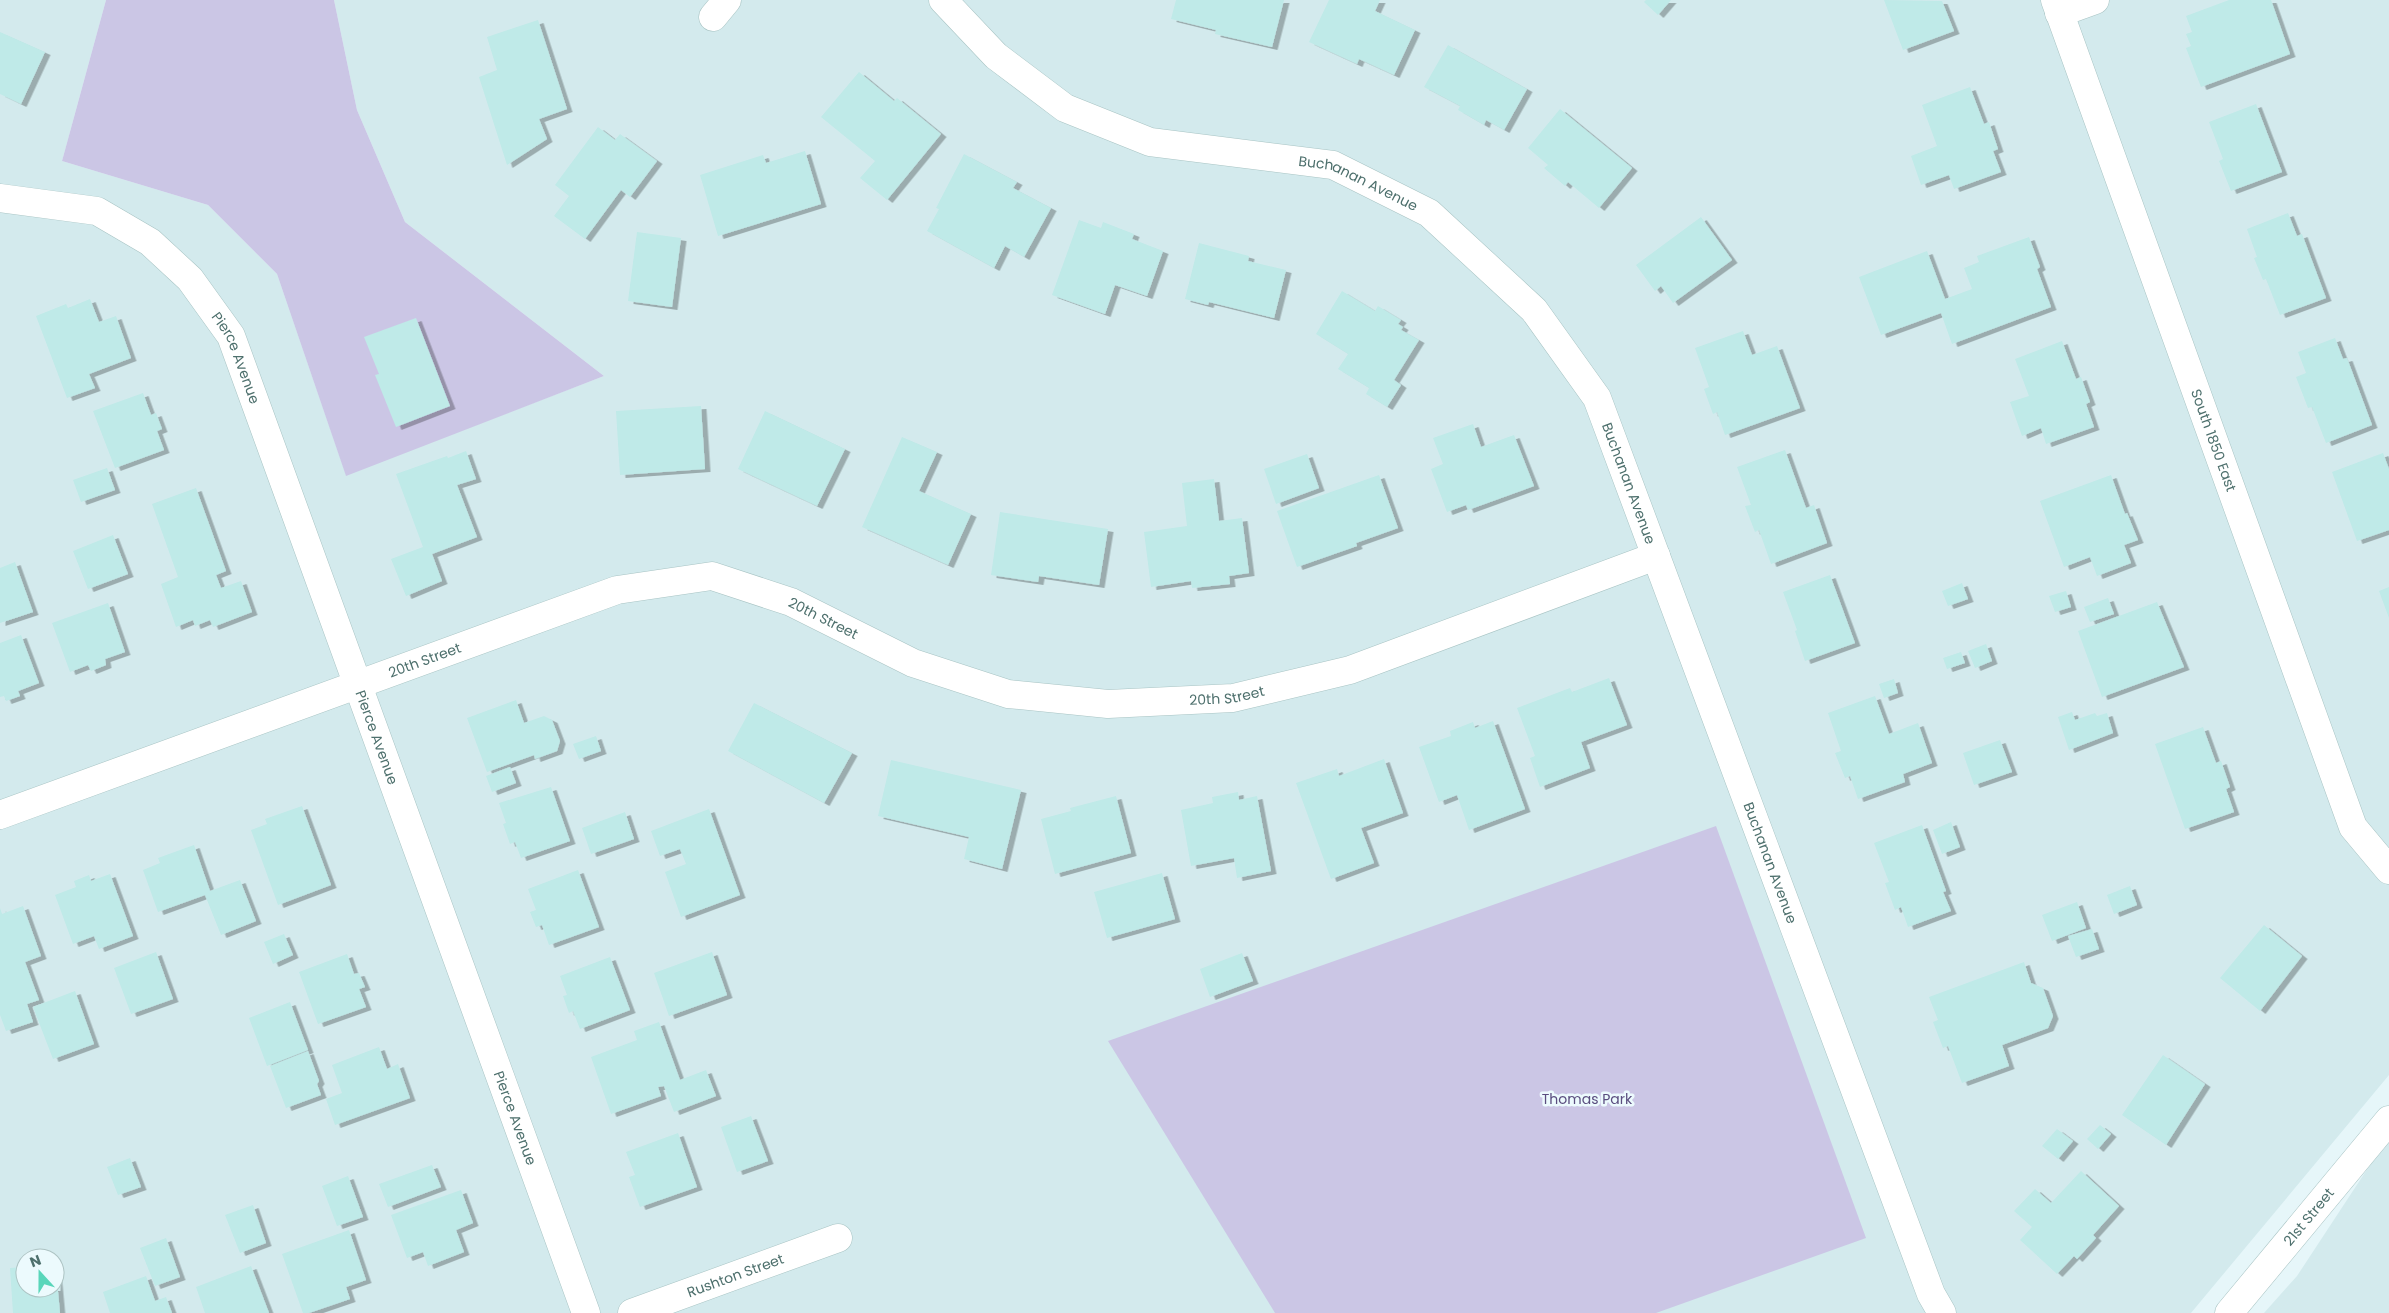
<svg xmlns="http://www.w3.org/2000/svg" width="2389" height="1313" font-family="Poppins,sans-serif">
<defs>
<filter id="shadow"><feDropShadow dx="5.5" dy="3" stdDeviation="0" flood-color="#0004"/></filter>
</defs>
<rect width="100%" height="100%" fill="#e6f6f9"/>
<!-- residential -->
<g fill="#d3eaed" fill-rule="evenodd">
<path d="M0,0H106L62,161L208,205L277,274L346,475L604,376L405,222L357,110L334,0H2389V1075L2191,1313H0ZM25,1258H55V1288H25Z"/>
<path d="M2389,1136V1313H2264L2297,1276Z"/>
</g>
<!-- green -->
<g fill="#cbc6e5">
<path d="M106,0H334L357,110L405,222L604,376L346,476L277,274L208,205L62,161Z"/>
<path d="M1716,826L1866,1238L1656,1313H1275L1108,1041Z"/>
</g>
<!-- building -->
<g fill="#bfeae8" filter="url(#shadow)">
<path d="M1176,0H1284L1272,47L1215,34L1216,30L1171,19Z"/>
<path d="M1329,0H1380L1375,11L1415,30L1394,75L1359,59L1357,64L1309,42Z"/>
<path d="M1646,0H1671L1658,15L1644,2Z"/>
<path d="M1884,0L1942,1L1954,31L1903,50Z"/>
<path d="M2229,0H2271L2290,54L2201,87L2186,48L2191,46L2186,34L2192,32L2186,16Z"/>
<path d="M538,20L567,109L539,119L547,139L507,165L479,77L497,70L487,37Z"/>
<path d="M0,32L45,52L21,104L0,94Z"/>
<path d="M1448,45L1527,89L1504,130L1486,120L1484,125L1458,110L1460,106L1424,87Z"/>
<path d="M859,72L894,101L897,98L941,134L887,200L860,178L875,161L821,117Z"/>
<path d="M1970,87L1984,124L1989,122L1998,149L1993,151L2001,172L1954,189L1949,175L1921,185L1911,156L1937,146L1922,105Z"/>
<path d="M2256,104L2282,172L2231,191L2219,161L2223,159L2209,122Z"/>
<path d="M1560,109L1632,168L1599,208L1568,182L1565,186L1544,168L1548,165L1528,148Z"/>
<path d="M598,127L615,140L620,134L657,161L630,197L621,190L585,239L554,216L569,196L555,185Z"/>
<path d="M805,151L821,204L718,236L700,175L763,155L766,163Z"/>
<path d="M964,154L1017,182L1013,188L1051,208L1024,257L1005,246L994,268L927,231L939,209L936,208Z"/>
<path d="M2288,213L2297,236L2302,234L2326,298L2280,315L2266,279L2263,280L2254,258L2257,257L2247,229Z"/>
<path d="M1701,217L1732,260L1673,303L1661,286L1655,291L1636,265Z"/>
<path d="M1079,220L1101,228L1103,222L1134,234L1132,239L1163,251L1147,296L1115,285L1105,314L1052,295Z"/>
<path d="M637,232L681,238L672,307L628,301Z"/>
<path d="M2029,237L2040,267L2037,269L2051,307L1952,344L1941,313L1881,335L1859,277L1927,251L1945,299L1972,289L1964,268L1979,262L1977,256Z"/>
<path d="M1199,243L1249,256L1248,261L1286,270L1274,318L1209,302L1208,305L1185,299Z"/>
<path d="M1342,291L1375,311L1378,306L1401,320L1398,324L1403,327L1401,330L1419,340L1394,380L1401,385L1387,407L1366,394L1369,388L1338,369L1348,354L1316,334Z"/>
<path d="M90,299L99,322L116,316L131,358L89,374L95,388L67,398L36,316L66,304L68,308Z"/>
<path d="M416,318L450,406L396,427L375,375L379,374L364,337Z"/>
<path d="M1743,331L1752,355L1777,346L1800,408L1725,435L1717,412L1713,414L1704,389L1709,387L1695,348Z"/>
<path d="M2335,338L2343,359L2347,358L2372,425L2326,443L2312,407L2308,408L2296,377L2306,373L2298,352Z"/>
<path d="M2062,341L2076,379L2081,377L2090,402L2086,404L2094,427L2046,444L2041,428L2022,436L2010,402L2029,396L2015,359Z"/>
<path d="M143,393L151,415L156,413L162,429L157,431L164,450L115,468L93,411Z"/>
<path d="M701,406L705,469L620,475L616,411Z"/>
<path d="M765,411L845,449L817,506L738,469Z"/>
<path d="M1473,424L1481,447L1514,435L1534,486L1468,510L1466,505L1447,512L1431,469L1443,464L1433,438Z"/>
<path d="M902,437L937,452L919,491L971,514L948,565L862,527Z"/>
<path d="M1785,450L1806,508L1814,505L1827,543L1771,564L1759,530L1755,532L1745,506L1751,505L1737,467Z"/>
<path d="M466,451L476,479L457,485L477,537L432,554L442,581L406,596L391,559L423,547L396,474L447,456L448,458Z"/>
<path d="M2383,453L2389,469V530L2357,541L2332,472Z"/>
<path d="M1307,454L1319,488L1276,504L1264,469Z"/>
<path d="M107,468L115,490L81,502L73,480Z"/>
<path d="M1379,475L1398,528L1356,543L1357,546L1297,567L1277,511Z"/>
<path d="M2111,475L2125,514L2127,513L2138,540L2124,545L2131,563L2097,576L2090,557L2064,567L2040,501Z"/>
<path d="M1214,479L1219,521L1242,518L1249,573L1229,576L1230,584L1192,588L1191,581L1151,587L1144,532L1187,526L1182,483Z"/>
<path d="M196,488L226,571L216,575L221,588L241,581L252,612L213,627L210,620L195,626L193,620L176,627L161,584L178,577L152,504Z"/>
<path d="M1000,512L1108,529L1099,585L1039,576L1038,582L991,575Z"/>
<path d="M113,535L128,574L88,589L73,551Z"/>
<path d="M15,562L33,612L0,623V568Z"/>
<path d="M1830,575L1855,643L1805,661L1795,631L1797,630L1783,592Z"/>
<path d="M1962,583L1968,599L1948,606L1942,591Z"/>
<path d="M2389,587V618L2379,591Z"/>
<path d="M2066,591L2071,607L2055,612L2049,596Z"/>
<path d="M2108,598L2114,614L2090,622L2084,607Z"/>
<path d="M2157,602L2184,667L2102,697L2078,631Z"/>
<path d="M108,603L125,652L105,659L106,665L91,671L88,665L70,672L52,623Z"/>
<path d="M21,635L39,683L18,691L20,696L6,701L4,696L0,697V643Z"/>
<path d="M1986,644L1992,661L1975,668L1968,651Z"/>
<path d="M1961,652L1965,663L1947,669L1943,658Z"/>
<path d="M1609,678L1627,725L1581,742L1590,768L1540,787L1530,758L1535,756L1517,708L1570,688L1572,692Z"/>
<path d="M1894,679L1898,693L1884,698L1879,684Z"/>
<path d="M1875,696L1889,734L1918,723L1932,763L1903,774L1905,782L1858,799L1850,776L1845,778L1835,753L1841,751L1828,713Z"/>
<path d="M516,700L524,723L544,716L552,720L560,741L557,751L535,759L534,755L487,772L467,718Z"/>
<path d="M754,703L852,753L824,803L728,751Z"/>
<path d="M2072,712L2075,720L2095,713L2097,716L2107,713L2113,733L2069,750L2058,717Z"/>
<path d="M1493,721L1525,809L1469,830L1457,795L1439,802L1419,747L1451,736L1450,731L1473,722L1475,728Z"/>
<path d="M2203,727L2216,763L2221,761L2230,787L2226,789L2234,812L2185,829L2155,744Z"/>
<path d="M596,736L601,751L579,759L573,744Z"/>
<path d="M2000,740L2012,772L1974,785L1963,753Z"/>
<path d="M1384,759L1403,813L1361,828L1374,863L1331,879L1296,783L1337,769L1339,776Z"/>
<path d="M891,760L1021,790L1002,869L964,859L969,837L878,816Z"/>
<path d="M510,767L516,783L492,792L486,776Z"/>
<path d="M551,787L570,841L521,858L515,842L510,844L503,824L506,823L499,803Z"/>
<path d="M1238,792L1239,800L1257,796L1271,871L1237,878L1234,858L1191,866L1181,810L1213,803L1212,797Z"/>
<path d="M1116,796L1131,853L1055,874L1041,819L1071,811L1070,808Z"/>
<path d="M302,806L331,885L278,905L251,830L267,824L265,819Z"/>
<path d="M709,809L740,895L681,917L665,872L686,864L680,849L660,856L651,831Z"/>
<path d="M625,812L634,839L591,854L582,828Z"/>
<path d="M1951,822L1960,847L1942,854L1933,830Z"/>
<path d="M1922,825L1946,891L1943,892L1951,911L1908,927L1901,907L1895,910L1885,883L1889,882L1874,843Z"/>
<path d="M194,845L210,891L240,880L256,921L221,935L205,895L158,912L143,870L160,863L158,858Z"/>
<path d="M578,870L599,927L549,945L542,925L536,927L530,912L536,910L528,889Z"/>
<path d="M1162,873L1175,919L1107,938L1094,892Z"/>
<path d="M110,874L133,936L99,949L94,936L73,944L55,895L76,887L74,881L89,875L91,881Z"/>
<path d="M2130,886L2137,905L2114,914L2107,895Z"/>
<path d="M2077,902L2086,928L2052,941L2042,915Z"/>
<path d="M23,906L41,956L25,962L39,1000L27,1004L33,1022L6,1031L0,1015V908L2,914Z"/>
<path d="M2264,925L2302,956L2260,1011L2220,978Z"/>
<path d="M2092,929L2099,949L2076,957L2068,936Z"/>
<path d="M284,934L293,955L273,964L264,942Z"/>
<path d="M156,952L173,999L131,1014L114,968Z"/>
<path d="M712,952L727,995L669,1016L654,973Z"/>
<path d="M1242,953L1253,981L1210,997L1200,969Z"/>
<path d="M347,954L354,974L359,973L365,987L359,989L366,1007L318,1024L299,972Z"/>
<path d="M610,957L630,1010L580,1029L573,1011L569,1013L563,996L567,995L560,976Z"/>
<path d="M2024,962L2031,983L2043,988L2053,1016L2048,1028L2002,1045L2009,1066L1962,1083L1948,1046L1943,1048L1933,1022L1938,1020L1929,997Z"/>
<path d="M75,991L94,1044L53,1059L33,1007Z"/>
<path d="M290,1002L308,1050L267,1066L249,1018Z"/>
<path d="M659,1022L680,1080L706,1070L716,1096L674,1112L664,1086L658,1087L661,1096L611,1114L591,1057L637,1040L634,1031Z"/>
<path d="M379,1047L387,1069L398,1064L410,1098L335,1125L326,1099L342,1093L332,1065Z"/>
<path d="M308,1051L319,1081L317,1084L321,1095L286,1108L270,1066Z"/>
<path d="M2163,1055L2205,1084L2166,1145L2122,1115Z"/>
<path d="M751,1116L768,1161L737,1172L721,1127Z"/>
<path d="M2100,1125L2111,1134L2098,1149L2087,1139Z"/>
<path d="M2057,1129L2073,1141L2058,1159L2042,1146Z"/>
<path d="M678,1133L697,1187L640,1207L629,1177L635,1175L626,1152Z"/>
<path d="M130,1158L141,1187L118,1195L107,1167Z"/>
<path d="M432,1165L441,1187L388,1207L379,1184Z"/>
<path d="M2081,1171L2119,1206L2093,1235L2096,1238L2077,1259L2074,1256L2057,1274L2020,1240L2032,1227L2014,1211L2035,1189L2051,1203Z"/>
<path d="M348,1176L363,1217L337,1226L322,1186Z"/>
<path d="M461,1190L473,1223L456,1230L464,1252L428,1266L423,1252L407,1258L391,1215Z"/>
<path d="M253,1205L266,1243L240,1253L225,1215Z"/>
<path d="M349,1230L366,1280L346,1287L350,1299L309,1313H303L282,1254Z"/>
<path d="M166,1238L180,1277L155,1286L140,1248Z"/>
<path d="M251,1266L269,1313H205L196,1287Z"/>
<path d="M25,1267V1288H55L56,1270L60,1313H13L10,1268Z"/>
<path d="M146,1276L155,1301L166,1297L172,1313H110L103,1292Z"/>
</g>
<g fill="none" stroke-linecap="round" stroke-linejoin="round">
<defs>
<g id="minor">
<path id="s1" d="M943,0L996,56L1065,108L1150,142L1333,165L1429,213L1534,310L1597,398L1931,1294L1942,1313"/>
<path id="s2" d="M2055,0L2353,827L2389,870"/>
<path d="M2059,13L2095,0"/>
<path d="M713,17L727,0"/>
<path id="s3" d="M0,198L97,211L150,242L190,279L231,336L586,1313"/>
<path id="s4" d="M0,815L617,590L712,576L791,602L913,663L1008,694L1108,704L1233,698L1350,670L1656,556"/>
<path id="s5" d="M632,1313L838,1238"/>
<path id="s6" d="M2229,1313L2389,1120"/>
</g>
</defs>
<!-- minor casing -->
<use href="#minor" stroke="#a8c4c4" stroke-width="29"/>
<!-- minor -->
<use href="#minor" stroke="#fff" stroke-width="28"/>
</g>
<g text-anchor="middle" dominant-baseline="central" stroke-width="5" stroke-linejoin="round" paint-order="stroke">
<!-- street labels -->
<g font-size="14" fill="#4e706d" stroke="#ecfafd">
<text stroke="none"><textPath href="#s1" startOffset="469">Buchanan Avenue</textPath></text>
<text stroke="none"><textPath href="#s3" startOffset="306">Pierce Avenue</textPath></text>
<text stroke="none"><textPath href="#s2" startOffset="468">South 1850 East</textPath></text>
<text stroke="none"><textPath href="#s1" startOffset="889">Buchanan Avenue</textPath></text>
<text stroke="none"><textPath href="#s4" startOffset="872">20th Street</textPath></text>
<text stroke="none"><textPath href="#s4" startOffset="452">20th Street</textPath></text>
<text stroke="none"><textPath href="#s4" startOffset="1292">20th Street</textPath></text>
<text stroke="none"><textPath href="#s3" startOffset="711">Pierce Avenue</textPath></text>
<text stroke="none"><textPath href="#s1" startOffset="1294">Buchanan Avenue</textPath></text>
<text stroke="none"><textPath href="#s3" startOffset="1116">Pierce Avenue</textPath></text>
<text stroke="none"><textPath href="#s6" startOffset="125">21st Street</textPath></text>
<text stroke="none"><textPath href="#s5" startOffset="110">Rushton Street</textPath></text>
</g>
<!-- park labels -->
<g font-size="14" fill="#5a4d7f" stroke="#ecfafd">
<text x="1587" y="1099">Thomas Park</text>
</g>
</g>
<!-- north arrow -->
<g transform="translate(40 1273) rotate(339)"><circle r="24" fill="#ecfafd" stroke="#adc3c3"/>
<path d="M0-4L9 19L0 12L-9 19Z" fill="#59d6ba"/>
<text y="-8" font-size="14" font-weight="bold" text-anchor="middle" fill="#4e706d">N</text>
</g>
</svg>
